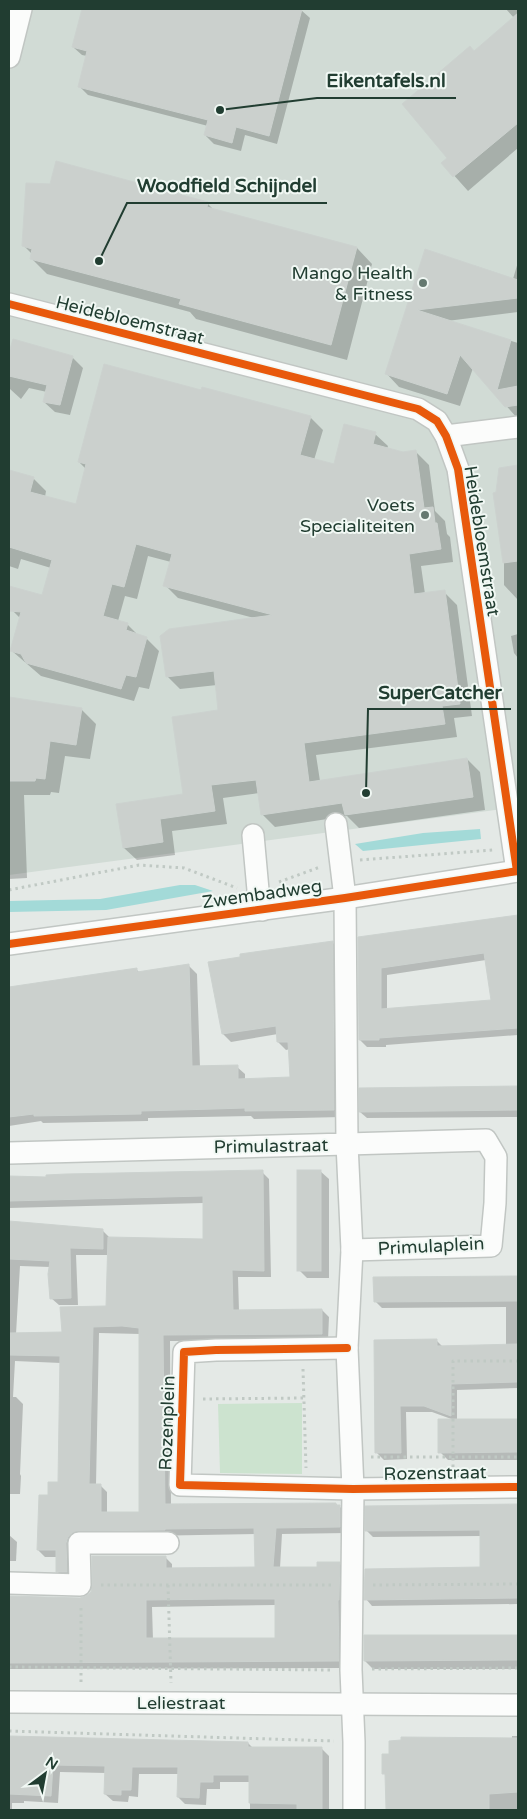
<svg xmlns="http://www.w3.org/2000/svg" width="527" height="1819" font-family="'Varela Round',sans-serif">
<rect width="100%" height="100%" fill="#e4e9e6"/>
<!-- built -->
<path fill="#d1dbd5" d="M9,9H518V807L9,875Z"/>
<!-- green -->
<path fill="#cce3cf" d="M302,1403V1474L220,1473L218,1404Z"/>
<!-- water -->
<g fill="#a3dad8">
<path d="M480,829L481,839L363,851L355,844L423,833Z"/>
<path d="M180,885H195L213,891L106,910L9,912V901L100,899Z"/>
</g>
<!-- shadow -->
<g fill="#0003" fill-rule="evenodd">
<path d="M83,9L301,10L310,18L277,144L245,135L241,151L214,144L205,135L208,126L88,95L79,86L87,56L82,55L73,47Z"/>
<path d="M506,9H518V148L468,191L443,163L449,159L474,52L514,18Z"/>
<path d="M207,203L214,210L357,248L372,264L347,360L196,319L190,312L47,274L31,258L32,254L24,246Z"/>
<path d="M426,251L513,279L518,262V312L447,321L518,343V419L473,368L460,406L399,387L386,373Z"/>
<path d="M13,340L72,357L83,368L70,415L55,412L44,402L47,392L29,388L21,399L10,389L9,358Z"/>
<path d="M202,391L310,417L323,430L314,460L335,465L375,434L388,446L387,449L403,454L416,452L429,465L435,511L445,521L447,534L450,537L453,562L421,566L425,594L444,592L457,605L472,716L454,718L457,737L316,755L320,781L467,759L480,772L485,810L359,828L347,816L275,827L262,814L259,793L223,798L227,824L172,831L175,855L137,860L124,848L184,795L220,711L217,685L180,689L167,676L254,618L178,598L165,585L171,562L148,556L137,599L125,596L118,621L127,624L139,636L146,638L159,651L149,689L139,687L134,701L41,676L12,651L20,618L9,607V604L13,589L43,597L51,568L21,559L18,569L9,566V472L33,478L46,491L45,497L77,506L86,469L79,462Z"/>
<path d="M518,466V600L504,585V558L498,493L500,469Z"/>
<path d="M518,634V658L514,653L511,636Z"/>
<path d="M9,699L81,709L96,724L90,759L65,756L59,793L51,792L50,795H24L27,878L9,879Z"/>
<path d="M518,916V1035L386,1045V1047H367L360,1040L359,938ZM486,960L493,1002L387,1010V975Z"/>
<path d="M332,942L340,950L342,1117L254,1119L251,1116L201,1117L148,1118V1121L43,1123L41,1121L9,1126V988L137,970L140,973L189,966L197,974L200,1067H237L245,1074V1080L291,1079L290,1049L286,1050L278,1042V1034L231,1042L223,1034L242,958Z"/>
<path d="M518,1087V1117L367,1118L360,1112V1089Z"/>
<path d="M320,1171L329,1179V1278H307L299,1270Z"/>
<path d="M262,1172L269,1179L271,1277H238L239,1311L322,1310L329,1317L328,1340L170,1341L171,1505L336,1504L340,1507L347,1514V1533L282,1534L280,1568H318L339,1563L346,1570L345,1668L9,1669V1597L80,1599L86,1597L165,1557L172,1564V1570L256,1569V1534L87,1537L74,1579L64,1578L57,1571V1557H45L38,1550L49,1496L59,1483L61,1363L15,1361L13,1397H16L23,1404L20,1474L21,1476L20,1494H9V1222L102,1230L110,1238L204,1240V1203L9,1208V1177L47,1179ZM76,1255H108L107,1308L63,1333L16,1334L20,1266L50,1267L51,1298L59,1305H78ZM99,1333L140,1334V1513H107V1492L100,1485H96ZM276,1605L277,1639L153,1640L152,1607Z"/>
<path d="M518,1277V1388L457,1390V1420H518V1460H448L440,1452L454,1420L432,1412H406L407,1459L384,1460L377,1453L375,1342L436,1340L443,1347L506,1346V1307L382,1308L375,1301V1279Z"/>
<path d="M518,1506V1604L372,1606L366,1599L481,1568V1536L373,1537L366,1530L367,1507Z"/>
<path d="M9,1535L17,1542L16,1561H9Z"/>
<path d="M365,1636H518V1669H373L365,1661Z"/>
<path d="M512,1736H518V1810H387L386,1776L384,1773L512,1739Z"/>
<path d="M9,1737L248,1743L254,1749L321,1748L329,1756V1810H250V1782H220V1789H207L206,1805L185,1804L178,1797L179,1774H139L138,1797L129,1796L128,1802L113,1801L105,1794L106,1773L60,1772L58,1803L24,1801V1803H12V1810H9Z"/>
</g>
<!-- building -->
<g fill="#cbd0cd" stroke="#ccd2cf" fill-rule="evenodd">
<path d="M82,9H302L269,136L236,127L232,143L204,135L208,120L78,87L87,51L72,47Z"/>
<path d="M518,13V123L453,177L441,163L447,158L402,104L470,46L474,51Z"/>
<path d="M56,161L208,202L207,207L357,247L331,345L179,304L181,299L30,259L32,249L22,246L26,183L50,184Z"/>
<path d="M425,249L518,280V298L417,310L511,340L497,390L518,386V405L505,407L460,355L447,394L385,374Z"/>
<path d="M13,339L73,356L60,405L43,402L47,385L9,376V353Z"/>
<path d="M104,364L201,390L202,387L311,416L300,455L334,464L344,424L376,432L373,444L403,452L416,450L424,508L433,507L435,523H437L441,549L409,554L414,594L445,590L460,704L442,706L445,724L304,743L309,782L467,758L473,797L345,815L342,803L261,815L256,780L211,785L215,811L160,819L163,842L123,848L116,804L183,794L172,717L218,710L214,671L166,677L160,636L169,629L273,615L163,586L172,554L136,544L124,587L112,584L103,616L128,623L126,630L147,637L136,677L126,675L121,689L26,663L21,654L10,651L21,612L9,611V586L42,595L52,560L9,547V470L34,477L30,492L76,504L86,464L78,462Z"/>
<path d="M518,465V561L503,563L493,493L496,492L499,468Z"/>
<path d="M9,697L82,708L76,745L50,741L45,779L36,778L35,781H9Z"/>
<path d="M518,915V1028L379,1038V1040H359L358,937ZM484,953L491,1000L381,1009V968Z"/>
<path d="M333,941L334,1110L245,1111V1108L215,1109L141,1111V1114L34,1116V1114L9,1117V987L137,968V972L189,964L192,1066L238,1065V1079L290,1077L288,1042H277L276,1026L222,1034L208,962L240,957V954Z"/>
<path d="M518,1086V1110L359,1112V1088Z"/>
<path d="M263,1170L264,1271L232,1270L233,1310L322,1309V1334L163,1335L165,1504L336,1503V1505H340V1527L276,1528L273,1567H317V1562H340L339,1600H338L339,1661L9,1663V1596L80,1598L86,1596L91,1592L92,1585V1556H166V1568L255,1567L254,1528L165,1529V1530L79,1531L72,1533L68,1537L66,1543L67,1572H56V1550H37L39,1495H48V1482H58L60,1356L9,1355V1333L62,1332L60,1307L106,1306L108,1237L203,1239V1196L9,1201V1176L46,1177V1175L66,1174ZM122,1326L139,1328V1512H101V1484H89L93,1327ZM228,1599H275V1638H146V1600Z"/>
<rect x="297" y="1170" width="24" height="101"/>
<path d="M9,1221L103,1229V1249L70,1248L71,1298L50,1299L48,1274L50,1261L9,1259Z"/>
<path d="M518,1276V1301L374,1302L373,1277Z"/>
<path d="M437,1339V1346L518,1344L517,1382L451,1384V1416L424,1406H400L401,1453H375L374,1340Z"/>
<path d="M438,1419H517L518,1452L438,1453Z"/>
<path d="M518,1504V1598L364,1600L365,1569L480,1567V1530L365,1531V1506Z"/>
<path d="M364,1635H518V1660L364,1661Z"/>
<path d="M9,1736L248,1742V1747H322V1810H297V1804L249,1803V1775H213V1782H200L199,1798L177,1797L178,1767H132L131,1790H121V1795L104,1794L105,1766L53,1765L51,1796L9,1794Z"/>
<path d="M401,1737L518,1738V1792L489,1794V1810L386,1809L385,1774H382V1754H389V1741L401,1740Z"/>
</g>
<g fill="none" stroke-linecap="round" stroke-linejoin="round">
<defs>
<g id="minor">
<path d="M9,57L21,9"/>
<path d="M9,304L418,409L437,421L446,436L458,469L517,871"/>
<path d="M446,436L518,427"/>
<path d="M253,835L258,890L262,910"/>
<path d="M9,944L345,898L518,871"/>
<path d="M486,1140L496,1157L495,1203L491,1246L352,1250L347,1144Z"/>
<path d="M9,1153L347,1144L345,898L336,824"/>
<path d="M352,1250L347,1348L353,1489L351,1670L354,1742V1810"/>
<path d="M347,1348L216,1350L184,1352L180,1485L353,1489L518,1487"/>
<path d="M9,1583L80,1585L79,1543H168"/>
<path d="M9,1702L518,1705"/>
</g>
</defs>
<!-- minor casing -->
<use href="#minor" stroke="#c1c6c3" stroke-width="24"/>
<!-- path -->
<g stroke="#c0c9c4" stroke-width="3" stroke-dasharray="2.5 4" stroke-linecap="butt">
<path d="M360,860L493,850"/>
<path d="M279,882L320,867"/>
<path d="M9,890L139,865L184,868L237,888"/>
<path d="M303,1369L306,1468"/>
<path d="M203,1399L304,1398"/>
<path d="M371,1457H518"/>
<path d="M453,1467V1361H518"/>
<path d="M101,1585H332"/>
<path d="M168,1585L171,1683"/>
<path d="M373,1585L518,1584"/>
<path d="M9,1667L331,1670"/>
<path d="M372,1669L518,1668"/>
<path d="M81,1682V1606"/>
<path d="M9,1731L334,1741"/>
</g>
<!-- minor -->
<use href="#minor" stroke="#fbfcfb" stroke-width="21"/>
<defs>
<g id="cycleway">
<path d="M9,304L418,409L437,421L446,436L458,469L517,871"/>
<path d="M9,944L345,898L518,871"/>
<path d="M347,1348L216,1350L184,1352L180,1485L353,1489L518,1487"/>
</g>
</defs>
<!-- cycleway casing -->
<use href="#cycleway" stroke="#f1f8f4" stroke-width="11"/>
<!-- cycleway -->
<use href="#cycleway" stroke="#e8590c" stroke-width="8"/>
</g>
<!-- markers -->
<g fill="#657970" stroke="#f1f8f4" stroke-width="2">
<circle cx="423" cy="283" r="5"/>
<circle cx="425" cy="515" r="5"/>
</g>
<g text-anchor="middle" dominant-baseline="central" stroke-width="4" stroke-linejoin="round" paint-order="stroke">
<!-- poi labels -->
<g font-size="18" fill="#213d31" stroke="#f1f8f4" text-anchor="end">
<text x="413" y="273">Mango Health<tspan x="413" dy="21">&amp; Fitness</tspan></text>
<text x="415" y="505">Voets<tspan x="415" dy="21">Specialiteiten</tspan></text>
</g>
<!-- street labels -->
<g font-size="18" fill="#213d31" stroke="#f1f8f4">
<text transform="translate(130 320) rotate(14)">Heidebloemstraat</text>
<text transform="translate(482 541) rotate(81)">Heidebloemstraat</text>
<text transform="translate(262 894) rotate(-8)">Zwembadweg</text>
<text transform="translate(271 1146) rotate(-1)">Primulastraat</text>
<text transform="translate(431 1246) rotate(-3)">Primulaplein</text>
<text transform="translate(167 1423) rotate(-88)">Rozenplein</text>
<text transform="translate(435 1473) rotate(-1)">Rozenstraat</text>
<text x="181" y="1703">Leliestraat</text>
</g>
</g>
<!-- callouts -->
<path fill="none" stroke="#213d31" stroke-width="2" d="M220 110L317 98H456M99 261L127 203H327M366 793L368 709H511"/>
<g fill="#213d31" stroke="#f1f8f4" stroke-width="2">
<circle cx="220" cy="110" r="5"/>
<circle cx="99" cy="261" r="5"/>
<circle cx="366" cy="793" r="5"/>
</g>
<g font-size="19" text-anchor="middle" font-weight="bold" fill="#213d31" stroke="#f1f8f4" stroke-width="4" stroke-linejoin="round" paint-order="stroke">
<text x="386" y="87">Eikentafels.nl</text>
<text x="227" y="192">Woodfield Schijndel</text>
<text x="440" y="699">SuperCatcher</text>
</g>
<!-- border -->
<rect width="527" height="1819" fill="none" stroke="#213d31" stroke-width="20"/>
<!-- north arrow -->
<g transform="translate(45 1774) rotate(32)" stroke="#f1f8f4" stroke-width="4" paint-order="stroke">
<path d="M0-4L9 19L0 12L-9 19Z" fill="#213d31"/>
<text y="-8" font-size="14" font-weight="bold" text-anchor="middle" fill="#213d31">N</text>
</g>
</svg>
